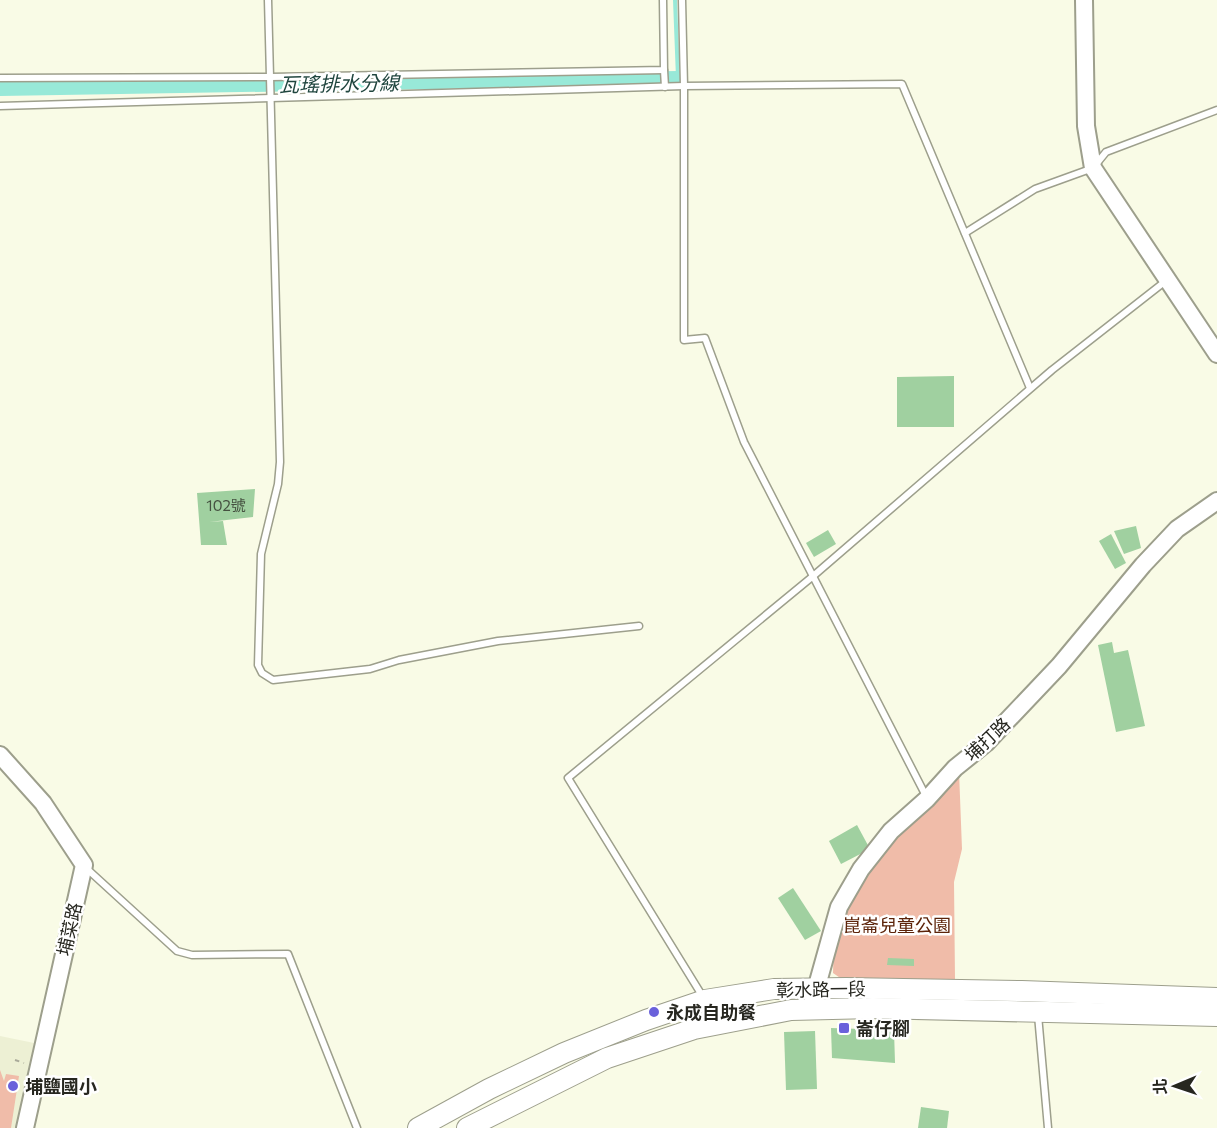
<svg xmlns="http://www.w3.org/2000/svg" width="1217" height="1128" font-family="Commissioner,'Noto Sans TC',sans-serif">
<rect width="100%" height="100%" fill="#f9fbe6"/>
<!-- built -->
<path fill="#edf0d4" d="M0,1036L34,1043L16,1128H0Z"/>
<!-- green -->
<g fill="#f0bca9">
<path d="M959,771L962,849L954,882L955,979L849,984L833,973L834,940L863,871Z"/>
<path d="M0,1070L4,1081L6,1074L19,1076L11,1128H0Z"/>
</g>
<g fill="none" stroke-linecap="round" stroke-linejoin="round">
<!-- stream -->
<path stroke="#98e9d8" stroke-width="4" d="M675,0L678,78"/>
<!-- canal -->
<path stroke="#98e9d8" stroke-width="14" d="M0,89L678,78"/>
</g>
<!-- building -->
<g fill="#a0d0a0">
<path d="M954,376V427H897V377Z"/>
<path d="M255,489L253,517L209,522L223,521L227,545H201L197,493Z"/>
<path d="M1136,526L1141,548L1124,554L1114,531Z"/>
<path d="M828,530L836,544L814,557L806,543Z"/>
<path d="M1111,534L1126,563L1115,569L1099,541Z"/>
<path d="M1112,642L1114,653L1128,650L1145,726L1116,732L1098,645Z"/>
<path d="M857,825L870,849L841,864L829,841Z"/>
<path d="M793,888L821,931L805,940L778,898Z"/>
<path d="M888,958L914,959V966L887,965Z"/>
<path d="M831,1028L894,1030L895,1063L832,1058Z"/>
<path d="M815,1031L817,1089L786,1090L784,1032Z"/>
<path d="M921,1107L949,1111L947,1128H918Z"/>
</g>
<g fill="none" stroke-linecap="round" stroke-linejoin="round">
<defs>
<g id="lane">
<path d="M268,0L280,462L278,484L261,554L258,665L262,673L273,680L370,669L399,660L498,641L639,626"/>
<path d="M682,0L684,86V340L705,338L744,442L927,798"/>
<path d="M664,70L665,87"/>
<path d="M0,78L271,77L664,70L663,0"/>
<path d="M0,106L684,86L902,84L1030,388"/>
<path d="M965,233L1035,189L1093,168L1106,152L1217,110"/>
<path d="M86,868L177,951L192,955L288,954L357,1128"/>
<path d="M703,997L568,778L812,577L1052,370L1167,280"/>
<path d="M1038,1015L1048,1128"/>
</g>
<g id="secondary">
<path d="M1084,0L1086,126L1093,168L1217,354"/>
<path d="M0,755L43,803L84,865L25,1128"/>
<path d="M813,1000L839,907L861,869L891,831L927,799L955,768L986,743L1059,666L1143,565L1177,529L1217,501"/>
</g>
<g id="primary">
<path d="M418,1128L489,1089L564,1053L646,1020L705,1000L774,989L846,988L1022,991L1217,998"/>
<path d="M467,1128L607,1058L694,1029L791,1010L873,1008L1217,1016"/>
</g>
</defs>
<!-- lane casing -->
<use href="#lane" stroke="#9d9f8c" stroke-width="9"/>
<!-- secondary casing -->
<use href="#secondary" stroke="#9d9f8c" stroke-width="20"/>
<!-- primary casing -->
<use href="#primary" stroke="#9d9f8c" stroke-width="22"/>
<!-- path -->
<path stroke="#a9aa9a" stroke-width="2" stroke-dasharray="4.5 4.5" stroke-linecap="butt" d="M15,1060L24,1063"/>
<!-- lane -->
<use href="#lane" stroke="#fff" stroke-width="6"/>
<!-- secondary -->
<use href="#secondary" stroke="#fff" stroke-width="16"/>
<!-- primary -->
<use href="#primary" stroke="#fff" stroke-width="20"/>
</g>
<!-- markers -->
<g fill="#6a61db" stroke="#fff" stroke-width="2">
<circle cx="654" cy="1012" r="6"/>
<rect x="838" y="1022" width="12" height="12" rx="3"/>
<circle cx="13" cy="1086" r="6"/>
</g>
<g text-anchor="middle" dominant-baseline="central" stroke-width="5" stroke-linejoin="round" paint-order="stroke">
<!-- number labels -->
<g font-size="15" fill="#455140">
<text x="226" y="505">102號</text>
</g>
<!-- street labels -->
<g font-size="18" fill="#272720" stroke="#fff">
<text transform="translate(987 739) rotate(-43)">埔打路</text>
<text transform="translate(69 929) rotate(-77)">埔菜路</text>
<text transform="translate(821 989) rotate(-1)">彰水路一段</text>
</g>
<!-- park labels -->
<g font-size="18" fill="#5c2309" stroke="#fff">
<text x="897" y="925">崑崙兒童公園</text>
</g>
<!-- poi labels -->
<g font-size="18" font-weight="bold" fill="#272720" stroke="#fff" text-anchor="start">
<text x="666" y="1012">永成自助餐</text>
<text x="856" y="1028">崙仔腳</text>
<text x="25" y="1086">埔鹽國小</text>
</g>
<!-- water labels -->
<g font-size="20" font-style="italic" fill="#20463f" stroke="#fff">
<text transform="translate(339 83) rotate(-1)">瓦瑤排水分線</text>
</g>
</g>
<!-- north arrow -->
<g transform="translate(1175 1086) rotate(268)" stroke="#ffffff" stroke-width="4.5" paint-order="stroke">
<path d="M0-4.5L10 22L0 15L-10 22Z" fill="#272720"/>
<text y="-9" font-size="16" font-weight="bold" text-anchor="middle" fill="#272720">北</text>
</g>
</svg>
